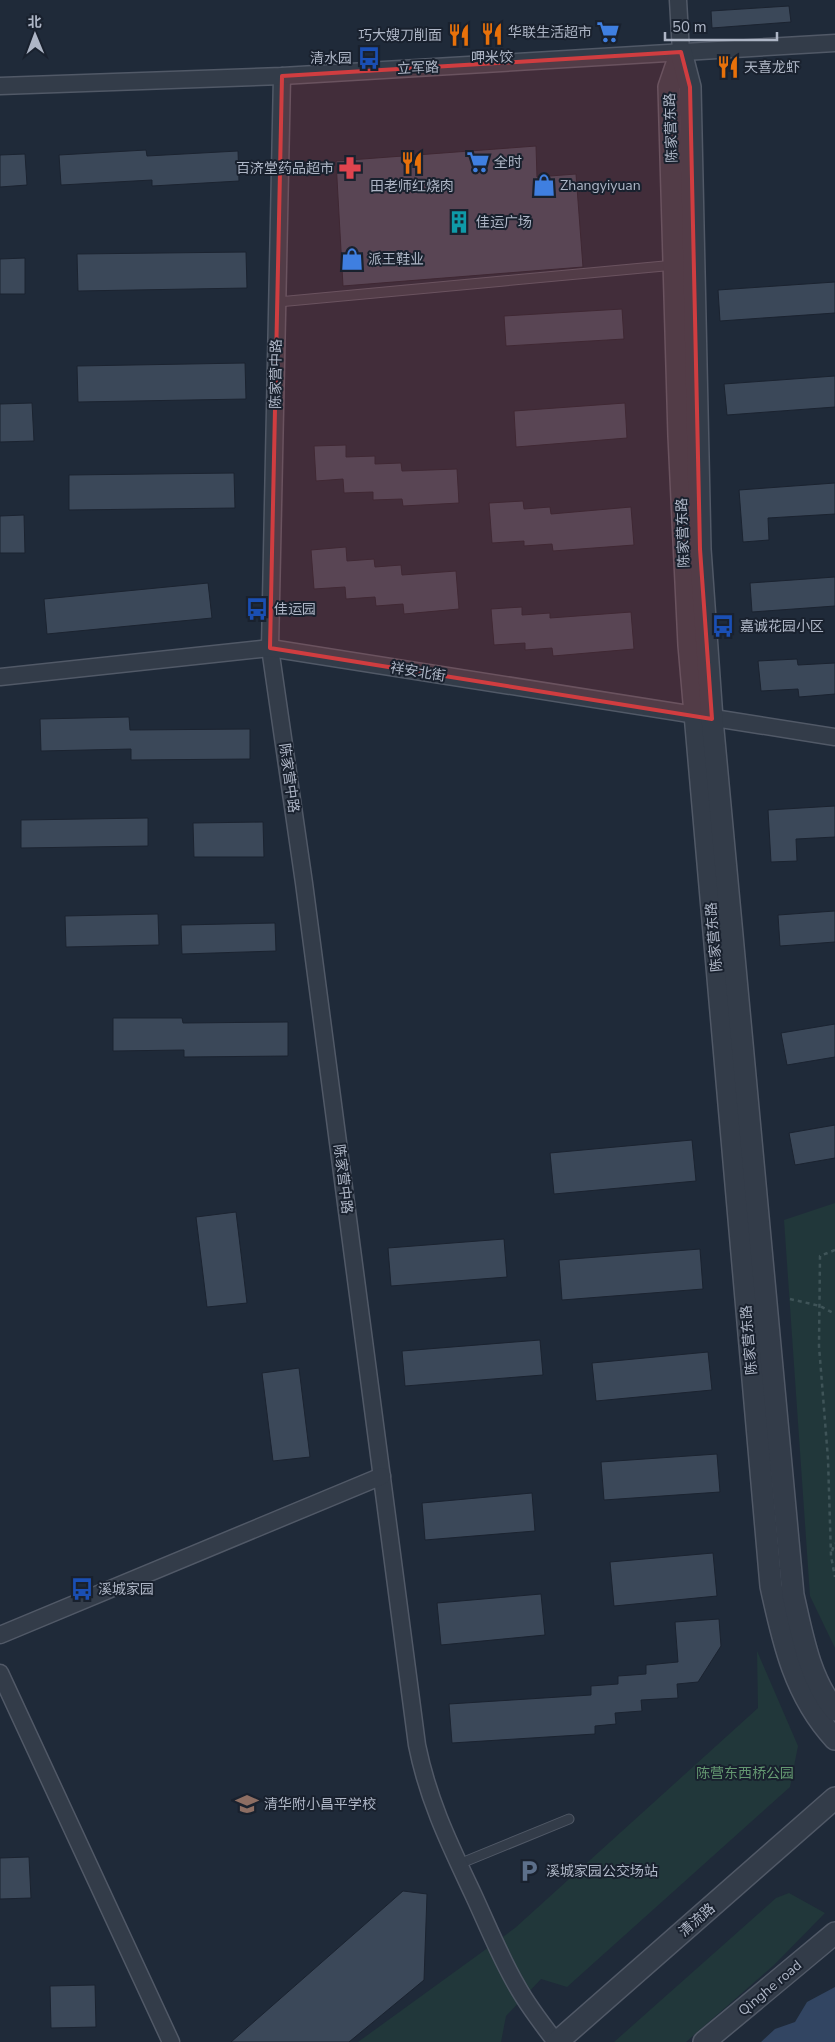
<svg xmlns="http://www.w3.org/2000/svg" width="835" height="2042" font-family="'Nunito Sans','Noto Sans SC',sans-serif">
<rect width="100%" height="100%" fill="#1f2a39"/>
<!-- green -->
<g fill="#21373a">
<path d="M835,1203V1648L810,1596L784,1220Z"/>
<path d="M757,1651L798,1746L790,1787L567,1987L541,1979L506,2016L501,2042H358L515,1928L758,1708Z"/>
<path d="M789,1893L825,1913L774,1965L686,2042H614L776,1898Z"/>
</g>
<!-- water -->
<path fill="#324562" d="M835,1987V2042H761L775,2029L795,2022L807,2002Z"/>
<!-- building -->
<g fill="#3b4859" stroke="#1b2330">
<path d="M789,6L791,22L712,28L711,11Z"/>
<path d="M536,146L537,177L576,174L583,267L343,286L336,161Z"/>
<path d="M146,150L147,156L238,151L239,181L152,186V180L61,185L59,155Z"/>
<path d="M25,154L27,185L0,187V155Z"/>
<path d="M246,252L247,288L78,291L77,254Z"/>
<path d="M25,258V294H0V259Z"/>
<path d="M835,282V313L720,321L718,290Z"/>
<path d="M622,309L624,339L506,346L504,316Z"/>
<path d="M245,363L246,399L78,402L77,366Z"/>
<path d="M835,376V407L727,415L724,384Z"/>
<path d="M32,403L34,441L0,442V404Z"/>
<path d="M625,403L627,438L516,447L514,411Z"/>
<path d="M346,445V457L375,456V464L401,463L402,471L457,469L459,503L403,506L402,499L373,500V492L344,493L343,479L316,481L314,446Z"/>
<path d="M234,473L235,508L69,510V475Z"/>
<path d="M835,483V514L768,518L769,540L743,542L739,490Z"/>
<path d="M523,501L524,509L550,507L551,514L631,507L634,545L553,551L552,544L524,546V541L492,543L489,503Z"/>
<path d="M24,515L25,553H0V516Z"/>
<path d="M346,547L347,561L374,559L375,567L401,565L402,575L456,571L459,609L404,614L403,604L376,606L375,597L346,599L345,587L314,589L311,550Z"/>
<path d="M835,577V606L752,612L750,583Z"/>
<path d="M208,583L212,618L47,634L44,599Z"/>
<path d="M522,607V615L550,613V618L631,612L634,649L553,656L552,648L525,650V643L494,645L491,609Z"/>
<path d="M797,659L798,665L835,663V694L799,697L798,689L761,691L758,661Z"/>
<path d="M129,717L130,730L250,729V759L131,760V749L41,751L40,719Z"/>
<path d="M835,806V837L796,839L797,861L771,862L768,810Z"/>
<path d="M148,818V846L21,848V820Z"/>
<path d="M263,822L264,857H194L193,823Z"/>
<path d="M835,911V942L780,946L778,915Z"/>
<path d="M158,914L159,945L66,947L65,916Z"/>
<path d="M275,923L276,951L182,954L181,925Z"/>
<path d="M113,1018H182L183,1023L288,1022V1056L184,1057V1050L113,1051Z"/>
<path d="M835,1024V1057L787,1065L781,1033Z"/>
<path d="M835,1125V1158L795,1165L789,1133Z"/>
<path d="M692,1140L696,1181L554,1194L550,1153Z"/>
<path d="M236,1212L247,1303L207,1307L196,1217Z"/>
<path d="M504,1239L507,1277L391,1286L388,1248Z"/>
<path d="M700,1249L703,1289L562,1300L559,1260Z"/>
<path d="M540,1340L543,1375L405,1386L402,1351Z"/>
<path d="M708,1352L712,1390L596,1401L592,1363Z"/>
<path d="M299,1368L310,1457L273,1461L262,1373Z"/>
<path d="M717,1454L720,1492L604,1500L601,1462Z"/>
<path d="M532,1493L535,1531L425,1540L422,1503Z"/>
<path d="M713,1553L717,1596L614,1606L610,1562Z"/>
<path d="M541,1594L545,1635L441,1645L437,1603Z"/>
<path d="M719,1619L721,1646L698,1682L677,1684L678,1698L641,1700L642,1711L615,1713L616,1724L595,1726V1734L452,1743L449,1704L591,1695V1686L618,1684V1676L646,1674V1665L678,1662L675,1622Z"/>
<path d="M29,1857L31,1898L0,1899V1858Z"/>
<path d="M403,1891L427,1894L424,1980L349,2042H231Z"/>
<path d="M95,1985L96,2027L51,2028L50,1986Z"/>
</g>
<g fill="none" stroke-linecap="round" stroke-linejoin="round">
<defs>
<g id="service">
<path d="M278,302L675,265"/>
<path d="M459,1864L569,1819"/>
</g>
<g id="minor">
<path d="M678,0L681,52"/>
<path d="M282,76L270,648L304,883L417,1745C428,1800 449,1843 473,1894C487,1924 500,1957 517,1986C528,2006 542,2024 556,2042"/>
<path d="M0,86L282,76L835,43"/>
<path d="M0,677L270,648L835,737"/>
<path d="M0,1635L382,1476"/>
<path d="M0,1673L171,2042"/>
</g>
<g id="tertiary">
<path d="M681,52L669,87L679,436L689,645L771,1586C783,1642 795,1696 835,1739"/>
<path d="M681,52L690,87L700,549L712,719L793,1595C802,1634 809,1678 835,1710"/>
<path d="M557,2042L835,1798"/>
<path d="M704,2042L835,1933"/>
</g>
</defs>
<!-- service casing -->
<use href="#service" stroke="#515967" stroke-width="11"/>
<!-- minor casing -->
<use href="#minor" stroke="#515967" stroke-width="19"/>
<!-- tertiary casing -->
<use href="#tertiary" stroke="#515967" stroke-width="24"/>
<!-- path -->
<g stroke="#3f5458" stroke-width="2.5" stroke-dasharray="4 4" stroke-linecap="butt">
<path d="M835,1250L820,1256L819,1346L828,1459L831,1556L835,1577"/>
<path d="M790,1299L820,1306L835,1314"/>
<path d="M832,1551L835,1543"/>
</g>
<!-- service -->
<use href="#service" stroke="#333c49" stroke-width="9"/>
<!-- minor -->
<use href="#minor" stroke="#333c49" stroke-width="16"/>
<!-- tertiary -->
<use href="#tertiary" stroke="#333c49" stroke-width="21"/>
</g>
<!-- marked area -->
<path fill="#d03d40" fill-opacity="0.2" stroke="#d03d40" stroke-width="4" stroke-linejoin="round" d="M681,52L690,87L700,549L712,719L270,648L282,76Z"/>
<!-- icons -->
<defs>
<symbol id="supermarket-bare" viewBox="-9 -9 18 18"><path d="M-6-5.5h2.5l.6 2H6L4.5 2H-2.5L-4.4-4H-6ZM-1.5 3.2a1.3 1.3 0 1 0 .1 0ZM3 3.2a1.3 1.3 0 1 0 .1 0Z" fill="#3f7fe0" stroke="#19212e" stroke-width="2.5" paint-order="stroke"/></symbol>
<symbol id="restaurant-bare" viewBox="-9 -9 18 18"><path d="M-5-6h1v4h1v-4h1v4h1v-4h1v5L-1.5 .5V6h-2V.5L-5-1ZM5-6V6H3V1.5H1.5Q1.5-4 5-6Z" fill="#e8710a" stroke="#19212e" stroke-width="2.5" paint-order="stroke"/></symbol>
<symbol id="bus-bare" viewBox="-9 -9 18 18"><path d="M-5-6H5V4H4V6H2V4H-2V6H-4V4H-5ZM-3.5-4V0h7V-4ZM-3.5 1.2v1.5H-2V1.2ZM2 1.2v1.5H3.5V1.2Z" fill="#1a4fb4" stroke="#19212e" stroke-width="2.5" paint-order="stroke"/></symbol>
<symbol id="pharmacy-bare" viewBox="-9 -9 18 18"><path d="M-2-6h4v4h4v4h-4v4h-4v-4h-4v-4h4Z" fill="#e0444e" stroke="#19212e" stroke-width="2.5" paint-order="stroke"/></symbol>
<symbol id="shop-bare" viewBox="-9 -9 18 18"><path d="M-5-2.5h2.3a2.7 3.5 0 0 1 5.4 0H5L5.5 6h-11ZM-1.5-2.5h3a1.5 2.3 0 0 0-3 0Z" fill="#3f7fe0" stroke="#19212e" stroke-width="2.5" paint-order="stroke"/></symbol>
<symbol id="building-bare" viewBox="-9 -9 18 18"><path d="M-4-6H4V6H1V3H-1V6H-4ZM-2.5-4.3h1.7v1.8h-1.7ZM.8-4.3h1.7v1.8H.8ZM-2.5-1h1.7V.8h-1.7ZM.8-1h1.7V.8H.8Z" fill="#0f9aa8" stroke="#19212e" stroke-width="2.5" paint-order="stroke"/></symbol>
<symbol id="school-bare" viewBox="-9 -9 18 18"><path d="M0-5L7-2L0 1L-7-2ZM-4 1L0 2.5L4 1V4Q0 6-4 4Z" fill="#8d6e63" stroke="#19212e" stroke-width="2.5" paint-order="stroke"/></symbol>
<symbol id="parking-bare" viewBox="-9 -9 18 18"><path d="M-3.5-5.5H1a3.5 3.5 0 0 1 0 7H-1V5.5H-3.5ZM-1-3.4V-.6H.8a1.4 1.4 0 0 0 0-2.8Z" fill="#5c6f8a" stroke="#19212e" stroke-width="2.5" paint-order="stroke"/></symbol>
</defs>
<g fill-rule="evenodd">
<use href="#supermarket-bare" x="592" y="16" width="32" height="32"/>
<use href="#restaurant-bare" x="476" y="18" width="32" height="32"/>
<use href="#restaurant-bare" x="443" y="19" width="32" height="32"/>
<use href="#bus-bare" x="353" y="42" width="32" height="32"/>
<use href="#restaurant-bare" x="712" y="51" width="32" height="32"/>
<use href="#supermarket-bare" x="462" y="146" width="32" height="32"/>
<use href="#restaurant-bare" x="396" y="147" width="32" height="32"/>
<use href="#pharmacy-bare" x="334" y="152" width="32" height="32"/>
<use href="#shop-bare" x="528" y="169" width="32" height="32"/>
<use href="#building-bare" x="443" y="206" width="32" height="32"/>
<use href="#shop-bare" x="336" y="243" width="32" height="32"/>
<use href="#bus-bare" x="241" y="593" width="32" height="32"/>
<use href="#bus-bare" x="707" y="610" width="32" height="32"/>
<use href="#bus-bare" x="66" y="1573" width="32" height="32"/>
<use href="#school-bare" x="231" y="1788" width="32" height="32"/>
<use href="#parking-bare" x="513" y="1855" width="32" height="32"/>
</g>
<g text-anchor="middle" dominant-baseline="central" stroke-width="4" stroke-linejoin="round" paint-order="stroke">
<!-- poi labels -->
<g font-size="14" fill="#aeb6c6" stroke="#19212e" text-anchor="start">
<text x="592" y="32" text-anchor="end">华联生活超市</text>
<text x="442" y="35" text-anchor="end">巧大嫂刀削面</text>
<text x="492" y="57" text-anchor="middle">呷米饺</text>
<text x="352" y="58" text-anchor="end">清水园</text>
<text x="744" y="67">天喜龙虾</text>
<text x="494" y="162">全时</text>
<text x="334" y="168" text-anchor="end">百济堂药品超市</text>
<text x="560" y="185">Zhangyiyuan</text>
<text x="412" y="186" text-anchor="middle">田老师红烧肉</text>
<text x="476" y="222">佳运广场</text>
<text x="368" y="259">派王鞋业</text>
<text x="274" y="609">佳运园</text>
<text x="740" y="626">嘉诚花园小区</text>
<text x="98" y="1589">溪城家园</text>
<text x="264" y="1804">清华附小昌平学校</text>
<text x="546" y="1871">溪城家园公交场站</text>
</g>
<!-- street labels -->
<g font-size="14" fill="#aeb6c6" stroke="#19212e">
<text transform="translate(418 68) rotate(-3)">立军路</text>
<text transform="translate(671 128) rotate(-92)">陈家营东路</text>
<text transform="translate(276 374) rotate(-89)">陈家营中路</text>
<text transform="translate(683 533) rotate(-92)">陈家营东路</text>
<text transform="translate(418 672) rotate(9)">祥安北街</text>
<text transform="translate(289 778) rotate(82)">陈家营中路</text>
<text transform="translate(714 937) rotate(-95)">陈家营东路</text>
<text transform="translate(343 1179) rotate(83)">陈家营中路</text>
<text transform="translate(749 1340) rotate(-95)">陈家营东路</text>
<text transform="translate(697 1920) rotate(-41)">清流路</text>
<text transform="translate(770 1988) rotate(-40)">Qinghe road</text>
</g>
<!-- park labels -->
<g font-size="14" fill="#649871" stroke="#19212e">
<text x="745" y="1773">陈营东西桥公园</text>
</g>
</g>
<!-- north arrow -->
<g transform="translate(35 35) rotate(359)" stroke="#19212e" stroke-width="4" paint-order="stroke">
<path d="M0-4L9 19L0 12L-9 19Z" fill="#aeb6c6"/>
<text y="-8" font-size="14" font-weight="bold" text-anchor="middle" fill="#aeb6c6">北</text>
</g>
<!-- scale -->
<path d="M665 32v8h112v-8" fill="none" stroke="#aeb6c6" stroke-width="2.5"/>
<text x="672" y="32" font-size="15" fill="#aeb6c6" stroke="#19212e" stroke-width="4" paint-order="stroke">50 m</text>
</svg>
